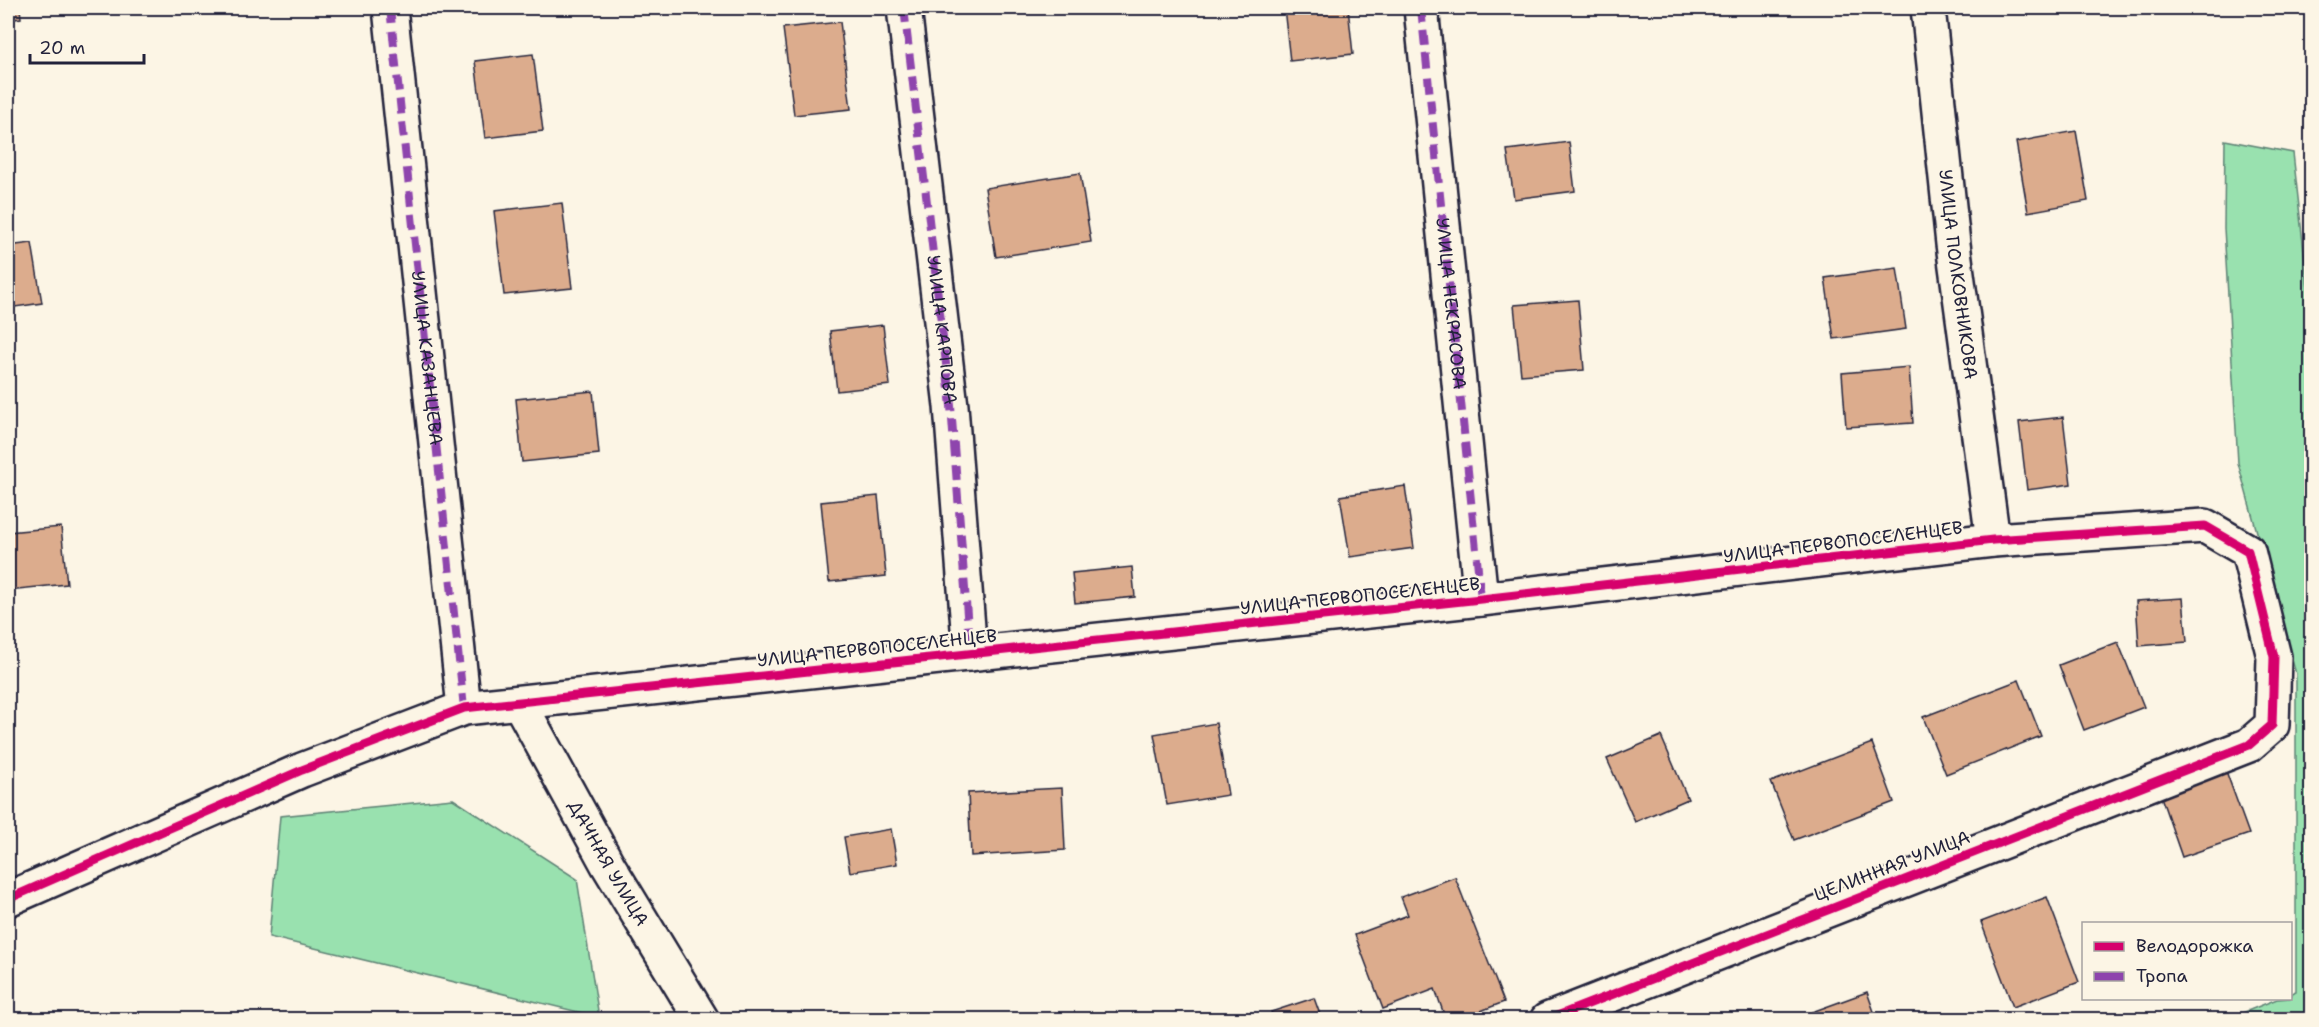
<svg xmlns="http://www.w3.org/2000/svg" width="2319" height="1027" font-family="'Shantell Sans',sans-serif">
<rect width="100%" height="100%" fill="#fcf5e5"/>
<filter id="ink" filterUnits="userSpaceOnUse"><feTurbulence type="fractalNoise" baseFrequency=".0167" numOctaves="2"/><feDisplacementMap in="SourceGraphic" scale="12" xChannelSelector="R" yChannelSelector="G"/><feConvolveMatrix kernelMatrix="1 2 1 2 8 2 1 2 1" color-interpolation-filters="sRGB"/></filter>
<g filter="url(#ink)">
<!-- green -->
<g fill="#99e1af" stroke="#5e8275" stroke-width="1.5">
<path d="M2225,140L2293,153L2311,315L2312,1019L2225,1020L2277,999L2290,998L2291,993L2296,991V674L2238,463L2224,228Z"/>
<path d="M453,799L577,879L599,1017L269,937L280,816Z"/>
</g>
<!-- building -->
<g fill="#dcac8d" stroke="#22223b" stroke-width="1.5">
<path d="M8,8H20L21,18L8,20Z"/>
<path d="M1284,8H1348L1353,54L1290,61Z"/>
<path d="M840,22L851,109L794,115L783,28Z"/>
<path d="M533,54L543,131L485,138L475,61Z"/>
<path d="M2076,131L2088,201L2028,212L2016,142Z"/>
<path d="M1569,142L1575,191L1514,199L1507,150Z"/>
<path d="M1080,173L1091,242L996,257L985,188Z"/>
<path d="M562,203L572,288L504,295L494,211Z"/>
<path d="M32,243L42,303L8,308V246Z"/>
<path d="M1897,268L1906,329L1834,339L1825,278Z"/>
<path d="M1578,300L1584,370L1521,375L1514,305Z"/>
<path d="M883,325L890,385L837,391L830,331Z"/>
<path d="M1909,367L1913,423L1846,427L1842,373Z"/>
<path d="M593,391L599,454L522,462L516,399Z"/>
<path d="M2063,417L2071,484L2027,490L2019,422Z"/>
<path d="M1405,486L1414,548L1350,557L1340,496Z"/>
<path d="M878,496L886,576L829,582L821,502Z"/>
<path d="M61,527L67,584L8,590V532Z"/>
<path d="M1132,567L1135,597L1075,603L1072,573Z"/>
<path d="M2183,598L2187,642L2139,646L2136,601Z"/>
<path d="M2118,642L2144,707L2084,730L2059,665Z"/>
<path d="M2019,680L2041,736L1946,774L1923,717Z"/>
<path d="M1216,723L1228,795L1167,805L1154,734Z"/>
<path d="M1661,736L1688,799L1635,822L1607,759Z"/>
<path d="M1872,743L1894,802L1794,840L1771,782Z"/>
<path d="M2226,771L2249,834L2182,857L2160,794Z"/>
<path d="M1062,788L1065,850L971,856L968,793Z"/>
<path d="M891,829L897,864L850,872L844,837Z"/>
<path d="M1455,877L1504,1002L1457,1020H1446L1435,989L1383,1009L1355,935L1408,915L1401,897Z"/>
<path d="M2047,897L2079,982L2013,1007L1981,922Z"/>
<path d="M1867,992L1877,1020H1815L1812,1012Z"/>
<path d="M1314,998L1322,1020H1274L1271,1012Z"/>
</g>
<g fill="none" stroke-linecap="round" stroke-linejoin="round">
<defs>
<g id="minor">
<path id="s1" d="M390,8L464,708"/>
<path id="s2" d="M904,8L951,406L970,654"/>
<path id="s3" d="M1421,8L1481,599"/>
<path id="s4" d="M1928,8L1953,244L1993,540"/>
<path id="s5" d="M520,704L608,865L702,1020"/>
<path d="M8,899L302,770L464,708L1481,599L1993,540L2205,526L2248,551L2274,657L2272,725L2249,745L1547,1020"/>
</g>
</defs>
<!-- minor casing -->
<use href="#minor" stroke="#22223b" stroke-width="38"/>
<!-- minor -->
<use href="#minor" stroke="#fcf5e5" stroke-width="33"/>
<!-- quiet -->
<g stroke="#8e44ad" stroke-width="8" stroke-dasharray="15 8" stroke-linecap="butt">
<path d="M390,8L464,708"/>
<path d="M904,8L951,406L970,654"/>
<path d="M1421,8L1481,599"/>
</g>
<defs>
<path id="cycleway" d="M8,899L302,770L464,708L1481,599L1993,540L2205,526L2248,551L2274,657L2272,725L2249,745L1547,1020"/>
</defs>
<!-- cycleway casing -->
<use href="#cycleway" stroke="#fcf5e5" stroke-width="13"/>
<!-- cycleway -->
<use href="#cycleway" stroke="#d6006c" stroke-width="9"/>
</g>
</g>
<g text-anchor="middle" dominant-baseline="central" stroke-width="4.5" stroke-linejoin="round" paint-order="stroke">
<!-- street labels -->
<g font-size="18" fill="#22223b" stroke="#fcf5e5">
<text stroke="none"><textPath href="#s4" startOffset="268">УЛИЦА ПОЛКОВНИКОВА</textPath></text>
<text stroke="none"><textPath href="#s3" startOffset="297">УЛИЦА НЕКРАСОВА</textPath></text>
<text stroke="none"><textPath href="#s2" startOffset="324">УЛИЦА КАРПОВА</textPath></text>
<text stroke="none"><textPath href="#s1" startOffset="352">УЛИЦА КАЗАНЦЕВА</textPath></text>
<text transform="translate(1843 542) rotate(-7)">УЛИЦА ПЕРВОПОСЕЛЕНЦЕВ</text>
<text transform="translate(1360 596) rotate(-6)">УЛИЦА ПЕРВОПОСЕЛЕНЦЕВ</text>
<text transform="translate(877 648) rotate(-6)">УЛИЦА ПЕРВОПОСЕЛЕНЦЕВ</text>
<text stroke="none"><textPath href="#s5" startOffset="182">ДАЧНАЯ УЛИЦА</textPath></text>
<text transform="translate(1892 866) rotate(-21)">ЦЕЛИННАЯ УЛИЦА</text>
</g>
</g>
<!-- margin -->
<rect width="2319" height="1027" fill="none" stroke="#fcf5e5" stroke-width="30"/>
<rect x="15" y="15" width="2289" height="997" fill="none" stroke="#22223b" stroke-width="2" filter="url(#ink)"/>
<!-- legend -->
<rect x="2082" y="922" width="210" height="78" fill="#fcf5e5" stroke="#a5a1a1" stroke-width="1.5"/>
<rect x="2094" y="942" width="30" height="9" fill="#d6006c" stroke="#a5a1a1" stroke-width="1.5"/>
<text x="2136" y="952" font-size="18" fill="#22223b">Велодорожка</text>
<rect x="2094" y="972" width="30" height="9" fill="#8e44ad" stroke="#a5a1a1" stroke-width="1.5"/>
<text x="2136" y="982" font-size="18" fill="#22223b">Тропа</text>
<!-- scale -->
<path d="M30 54v9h114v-9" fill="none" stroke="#22223b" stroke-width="3"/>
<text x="39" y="54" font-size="18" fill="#22223b" stroke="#fcf5e5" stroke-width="4.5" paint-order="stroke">20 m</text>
</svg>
